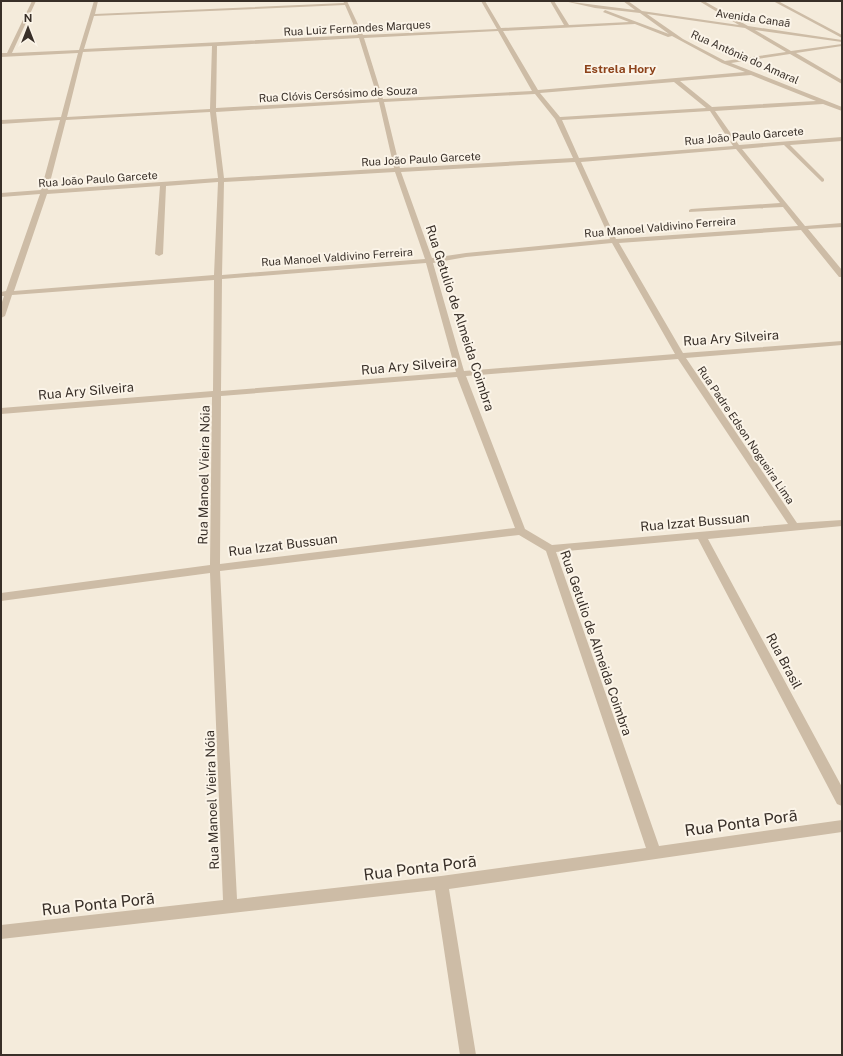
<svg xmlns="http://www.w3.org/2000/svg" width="843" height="1056" font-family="'Public Sans',sans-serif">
<rect width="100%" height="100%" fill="#f4ebdb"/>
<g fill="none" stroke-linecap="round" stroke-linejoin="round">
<!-- minor -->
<g fill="#cdbca6" fill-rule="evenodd">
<path d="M32,1H36L12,53L79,50L94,1H98L95,14L344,3L343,1H347L363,35L497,29L481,1H485L501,28L564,25L550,1H554L569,25L629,22L603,12L605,10L669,34L640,13L595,8L564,1L635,10L623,1H628L642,11L739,25L699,1H704L748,26L842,40V42L755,30L791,51L842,44V46L796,53L842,80V84L790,54L731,63L842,107V111L823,104L715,111L739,145L842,137V141L790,145L824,179V181L822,182L784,145L742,149L805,226L842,223V227L808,229L842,270V277H839L801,230L619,243L683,353L842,341V345L686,358L797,523L842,520V526L708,539L842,787V806L837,804L698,539L556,552L659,846L842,820V832L449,889L476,1055H460L435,890L1,939V925L223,900L210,573L1,601V593L210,565L212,397L1,414V408L213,391L214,280L12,295L5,316L1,318V305L4,296H1V292L6,291L40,194L1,197V193L41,190L60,120L1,124V120L61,117L78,53L1,57V53H7ZM345,5L358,35L84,49L94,16ZM647,14L745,28L786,52L725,61L683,39ZM635,24L668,37L672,36L722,63L745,72L538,90L503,31ZM498,31L532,91L383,99L364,38ZM359,38L378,99L216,108L217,46ZM212,46L210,109L67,117L83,52ZM751,75L816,101L712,107L680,81ZM674,82L706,108L560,117L540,93ZM535,94L555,119L573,158L400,168L384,102ZM379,102L394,168L224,178L216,112ZM710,111L733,146L579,158L562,120ZM210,112L218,178L48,190L66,120ZM736,149L780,203L691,209L689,210V212L783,207L798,226L616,239L581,162ZM575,162L610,239L466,253L432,258L401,172ZM395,172L425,259L222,275L224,182ZM218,182L214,275L14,291L47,194L160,186L155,254L159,256L163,254L166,186ZM612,243L675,354L464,371L433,263L466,257ZM426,263L456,372L221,391L222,279ZM678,359L788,524L552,545L525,529L466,376ZM457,377L515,528L220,564L221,396ZM519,535L546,551L646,848L441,876L237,899L220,571Z"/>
<path d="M773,1H778L842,35V38Z"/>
</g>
</g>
<g text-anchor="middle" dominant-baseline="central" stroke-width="4" stroke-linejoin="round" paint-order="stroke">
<!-- far-street labels -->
<g font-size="11" fill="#382f28" stroke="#fbf4e8">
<text transform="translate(753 18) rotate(8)">Avenida Canaã</text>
<text transform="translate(357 28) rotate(-3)">Rua Luiz Fernandes Marques</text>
<text transform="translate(745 57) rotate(24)">Rua Antônia do Amaral</text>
<text transform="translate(338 94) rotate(-3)">Rua Clóvis Cersósimo de Souza</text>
<text transform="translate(744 136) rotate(-5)">Rua João Paulo Garcete</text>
<text transform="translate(421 159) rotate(-3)">Rua João Paulo Garcete</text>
<text transform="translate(98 179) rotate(-4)">Rua João Paulo Garcete</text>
<text transform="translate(660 227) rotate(-5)">Rua Manoel Valdivino Ferreira</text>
<text transform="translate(337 257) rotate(-4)">Rua Manoel Valdivino Ferreira</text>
<text transform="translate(746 435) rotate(56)">Rua Padre Edson Nogueira Lima</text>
</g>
<!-- far-neighbourhood labels -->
<g font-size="12" font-weight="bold" fill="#8d431b" stroke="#fbf4e8">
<text x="620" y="69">Estrela Hory</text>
</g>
<!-- street labels -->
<g font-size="13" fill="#382f28" stroke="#fbf4e8">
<text transform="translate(460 318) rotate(72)">Rua Getulio de Almeida Coimbra</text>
<text transform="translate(731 338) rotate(-4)">Rua Ary Silveira</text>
<text transform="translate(409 366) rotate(-5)">Rua Ary Silveira</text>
<text transform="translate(86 391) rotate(-5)">Rua Ary Silveira</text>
<text transform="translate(204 475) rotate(-89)">Rua Manoel Vieira Nóia</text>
<text transform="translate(695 522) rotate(-5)">Rua Izzat Bussuan</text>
<text transform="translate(283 545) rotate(-7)">Rua Izzat Bussuan</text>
<text transform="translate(596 643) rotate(71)">Rua Getulio de Almeida Coimbra</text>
<text transform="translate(784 661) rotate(62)">Rua Brasil</text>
<text transform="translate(212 800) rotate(-92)">Rua Manoel Vieira Nóia</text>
</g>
<!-- near-street labels -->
<g font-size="16" fill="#382f28" stroke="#fbf4e8">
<text transform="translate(741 823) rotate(-8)">Rua Ponta Porã</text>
<text transform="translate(420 868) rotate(-7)">Rua Ponta Porã</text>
<text transform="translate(98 904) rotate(-6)">Rua Ponta Porã</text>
</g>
</g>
<!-- border -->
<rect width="843" height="1056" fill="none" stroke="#382f28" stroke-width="4"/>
<!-- north arrow -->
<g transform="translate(28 28)" stroke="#fbf4e8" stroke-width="3" paint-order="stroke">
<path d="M0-3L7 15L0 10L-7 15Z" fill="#382f28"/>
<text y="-6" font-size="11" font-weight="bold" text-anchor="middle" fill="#382f28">N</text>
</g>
</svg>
